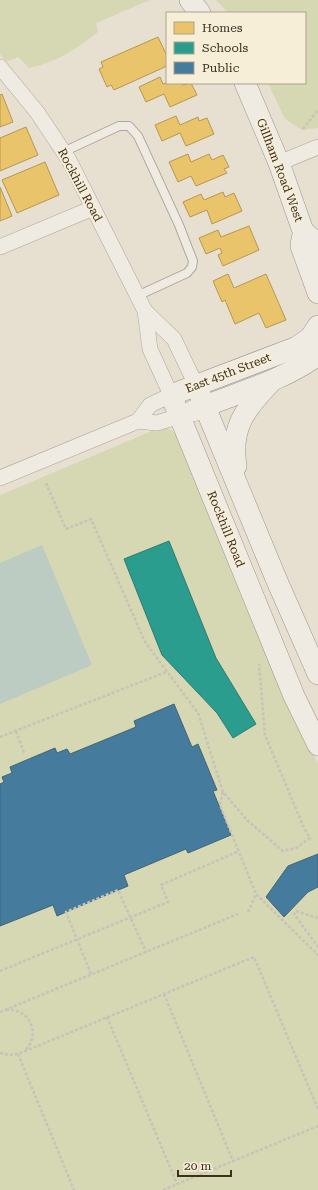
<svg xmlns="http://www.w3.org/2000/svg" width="318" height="1190" font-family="'Roboto Serif',serif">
<rect width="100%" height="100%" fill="#e7e0d1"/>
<!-- green -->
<g fill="#d6d7b3">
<path d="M0,0H150L96,23L98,32C78,48 55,63 29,68L18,57L6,62L0,54Z"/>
<path d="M216,0H318V128L302,130L285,119L268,83H305V13H228Z"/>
<path d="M159,428C167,428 171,428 176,435L288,701L318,764V1190H0V495Z"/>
</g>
<!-- water -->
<path fill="#bcccc2" d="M42,545L92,665L0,704V563Z"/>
<!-- homes -->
<g fill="#e9c46a" stroke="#b59754">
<path d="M158,37L167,56V66L114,90L111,85L107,87L99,69L103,67L101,62Z"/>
<path d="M160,77L163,84L167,83H182L183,85L191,83L197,95L170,107L164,94L146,102L139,87Z"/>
<path d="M2,94L13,122L0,127V95Z"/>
<path d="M176,116L180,125L198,117L199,121L207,118L214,134L186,146L180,133L162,141L155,125Z"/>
<path d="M26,127L38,155L0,171V138Z"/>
<path d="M188,154L191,162L209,154L212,160L223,155L229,167L224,169L227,173L196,186L191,176L178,182L169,162Z"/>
<path d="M45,162L59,195L17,213L2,180Z"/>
<path d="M0,187L12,216L0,221Z"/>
<path d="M223,192L225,197L234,193L242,211L212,224L207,210L190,217L183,202L201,194L204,200Z"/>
<path d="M249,226L259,250L223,266L218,255L222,253L220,248L206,254L199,238L218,230L221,237Z"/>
<path d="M228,274L234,288L266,274L286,320L266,328L259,313L235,324L225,300L222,302L213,281Z"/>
</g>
<!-- schools -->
<path fill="#2a9d8f" stroke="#307c6e" d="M169,541L216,658L256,724L233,738L217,713L162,655L124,559Z"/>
<!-- public -->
<g fill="#457b9d" stroke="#436478">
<path d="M174,704L192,747L198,744L217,790L213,791L231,835L188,853L186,849L124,875L128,886L66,912L57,916L53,905L0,926V784L4,782L2,777L12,773L10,767L55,748L57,753L67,749L70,754L136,727L134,721Z"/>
<path d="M318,854V887L308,892L284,917L266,897L288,866Z"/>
</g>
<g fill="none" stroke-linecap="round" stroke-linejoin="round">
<defs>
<path id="service" d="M63,152L119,126H129L138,136L179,225L193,261L192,267L187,273L137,296"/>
<g id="minor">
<path d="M0,67L37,112L69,160L145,311L150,349L171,395L150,405L138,421"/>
<path d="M279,163L318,147"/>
<path d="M0,247L93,208"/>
<path d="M145,311L174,339L196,385"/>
<path d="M0,478L138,421L157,423L180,416"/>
</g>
<g id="secondary">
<path d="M190,0L200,13"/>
<path d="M245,83L279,163L303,231L313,240L318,254"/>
<path d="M302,239L301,246L318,293"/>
<path d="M318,326L310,338L297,347L171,395L294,696L318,745"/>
<path d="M196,385L277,581L318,674"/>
<path d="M193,411C235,393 281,382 318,355"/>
<path d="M236,466C230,428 245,409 270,383"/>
</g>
</defs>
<!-- service casing -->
<use href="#service" stroke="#ada599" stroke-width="10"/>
<!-- minor casing -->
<use href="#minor" stroke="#ada599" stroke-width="16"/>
<!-- secondary casing -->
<use href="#secondary" stroke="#9c958a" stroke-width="22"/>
<!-- path -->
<g stroke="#c8c2b9" stroke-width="2.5" stroke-dasharray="3 2" stroke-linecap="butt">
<path d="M303,129L318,110"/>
<path d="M46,483L66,529L91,519L145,642L198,713L223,792L248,821L283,851L296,848L310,838L304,828L265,735L259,664"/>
<path d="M16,731L24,753"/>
<path d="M0,737L166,672"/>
<path d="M223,792L220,805L256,894"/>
<path d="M248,912L256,894L318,955"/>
<path d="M318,918L296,911L294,914L318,947"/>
<path d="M0,971L168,902L161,885L239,851"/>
<path d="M91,974L66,912L118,890L146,952"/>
<path d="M164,994L233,1161"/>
<path d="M6,1010C30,1007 42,1036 24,1051"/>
<path d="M0,1012L238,914"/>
<path d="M107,1017L177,1184"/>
<path d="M0,1053L9,1055L18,1054L254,957L318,1109"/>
<path d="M18,1054L74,1190"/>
<path d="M163,1190L318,1126"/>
</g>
<!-- service -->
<use href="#service" stroke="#efebe3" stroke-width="8"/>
<!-- minor -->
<use href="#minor" stroke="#efebe3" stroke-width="15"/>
<!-- secondary -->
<use href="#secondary" stroke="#efebe3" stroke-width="21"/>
</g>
<g text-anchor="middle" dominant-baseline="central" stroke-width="4" stroke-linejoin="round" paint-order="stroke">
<!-- street labels -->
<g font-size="12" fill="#3d2e20" stroke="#f7eed8">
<text transform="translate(280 170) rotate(69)">Gillham Road West</text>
<text transform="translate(80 185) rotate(62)">Rockhill Road</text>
<text transform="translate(228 373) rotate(-21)">East 45th Street</text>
<text transform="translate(226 529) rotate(68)">Rockhill Road</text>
</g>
</g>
<!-- legend -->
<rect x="166" y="12" width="140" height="72" fill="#f7eed8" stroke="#ada18e"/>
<rect x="174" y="22" width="20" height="12" fill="#e9c46a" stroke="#ada18e"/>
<text x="202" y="32" font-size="12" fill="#3d2e20">Homes</text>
<rect x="174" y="42" width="20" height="12" fill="#2a9d8f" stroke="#ada18e"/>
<text x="202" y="52" font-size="12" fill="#3d2e20">Schools</text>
<rect x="174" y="62" width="20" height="12" fill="#457b9d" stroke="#ada18e"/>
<text x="202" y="72" font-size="12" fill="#3d2e20">Public</text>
<!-- scale -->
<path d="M178 1170v6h53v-6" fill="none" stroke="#3d2e20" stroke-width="2"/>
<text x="184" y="1170" font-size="12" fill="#3d2e20" stroke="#f7eed8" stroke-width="3" paint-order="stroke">20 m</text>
</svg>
